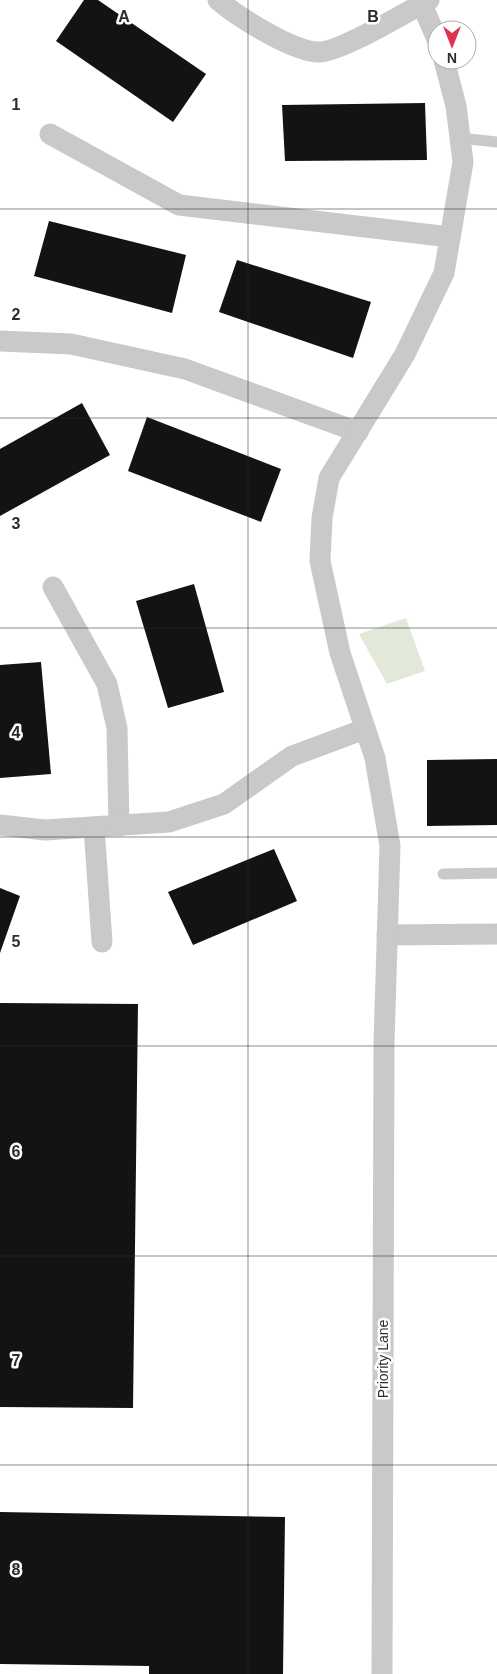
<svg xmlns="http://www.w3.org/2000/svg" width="497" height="1674" font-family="Helvetica,sans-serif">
<rect width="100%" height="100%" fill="#fff"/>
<!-- green -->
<path fill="#e3e9d9" d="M406,618L425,671L387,684L359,634Z"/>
<!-- building -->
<g fill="#131313">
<path d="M84,0H98L206,74L173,122L56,41Z"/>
<path d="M425,103L427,160L285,161L282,105Z"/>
<path d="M49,221L186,255L172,313L34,276Z"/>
<path d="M237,260L371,302L353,358L219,312Z"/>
<path d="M82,403L110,455L0,516V449Z"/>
<path d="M147,417L281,469L261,522L128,471Z"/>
<path d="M194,584L224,692L168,708L136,601Z"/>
<path d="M41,662L51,774L0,778V665Z"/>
<path d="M497,759V825L427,826V760Z"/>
<path d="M274,849L297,901L193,945L168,892Z"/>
<path d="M0,888L20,896L0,953Z"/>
<path d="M0,1003L138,1004L133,1408L0,1407Z"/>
<path d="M0,1512L285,1517L283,1674H149V1666L0,1664Z"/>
</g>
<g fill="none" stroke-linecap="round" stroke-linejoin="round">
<!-- lane -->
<g stroke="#c9c9c9" stroke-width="11">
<path d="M460,138L497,142"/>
<path d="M443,874L497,873"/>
</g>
<!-- street -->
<g stroke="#c9c9c9" stroke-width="21">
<path d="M218,0C238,17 293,52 319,52C341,52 406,12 429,0"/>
<path d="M420,0L437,39"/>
<path d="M50,134L179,205L450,237"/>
<path d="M0,341L71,344L185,369L358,432"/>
<path d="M53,587L107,684L117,728L119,826"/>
<path d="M0,825L45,830L169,822L224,804L292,756L365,729"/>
<path d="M94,827L102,942"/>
<path d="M387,935L497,934"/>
<path d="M382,1674L384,1043L390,846L375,758L340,653L320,561L322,518L329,478L405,354L444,273L463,162L456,106L444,60"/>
</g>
</g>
<!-- grid -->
<path fill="none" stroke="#2c2c2c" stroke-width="1" stroke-opacity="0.55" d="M248,0V1674M0,209H497M0,418H497M0,628H497M0,837H497M0,1046H497M0,1256H497M0,1465H497"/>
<g text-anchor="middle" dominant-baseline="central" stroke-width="5" stroke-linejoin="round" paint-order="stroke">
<!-- street labels -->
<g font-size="14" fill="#2c2c2c" stroke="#fff">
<text transform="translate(383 1359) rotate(-90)">Priority Lane</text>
</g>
</g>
<g font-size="16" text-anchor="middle" font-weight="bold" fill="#2c2c2c" stroke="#fff" stroke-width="5" stroke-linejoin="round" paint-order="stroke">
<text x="124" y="22">A</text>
<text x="373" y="22">B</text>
<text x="16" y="110">1</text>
<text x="16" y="320">2</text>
<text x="16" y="529">3</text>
<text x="16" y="738">4</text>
<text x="16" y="947">5</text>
<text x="16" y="1157">6</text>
<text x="16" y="1366">7</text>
<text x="16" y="1575">8</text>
</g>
<!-- north arrow -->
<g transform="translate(452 45) rotate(180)"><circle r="24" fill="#ffffff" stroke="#ababab"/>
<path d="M0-4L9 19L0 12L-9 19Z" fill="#de334f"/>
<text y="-8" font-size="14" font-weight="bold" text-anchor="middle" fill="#2c2c2c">N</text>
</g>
</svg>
